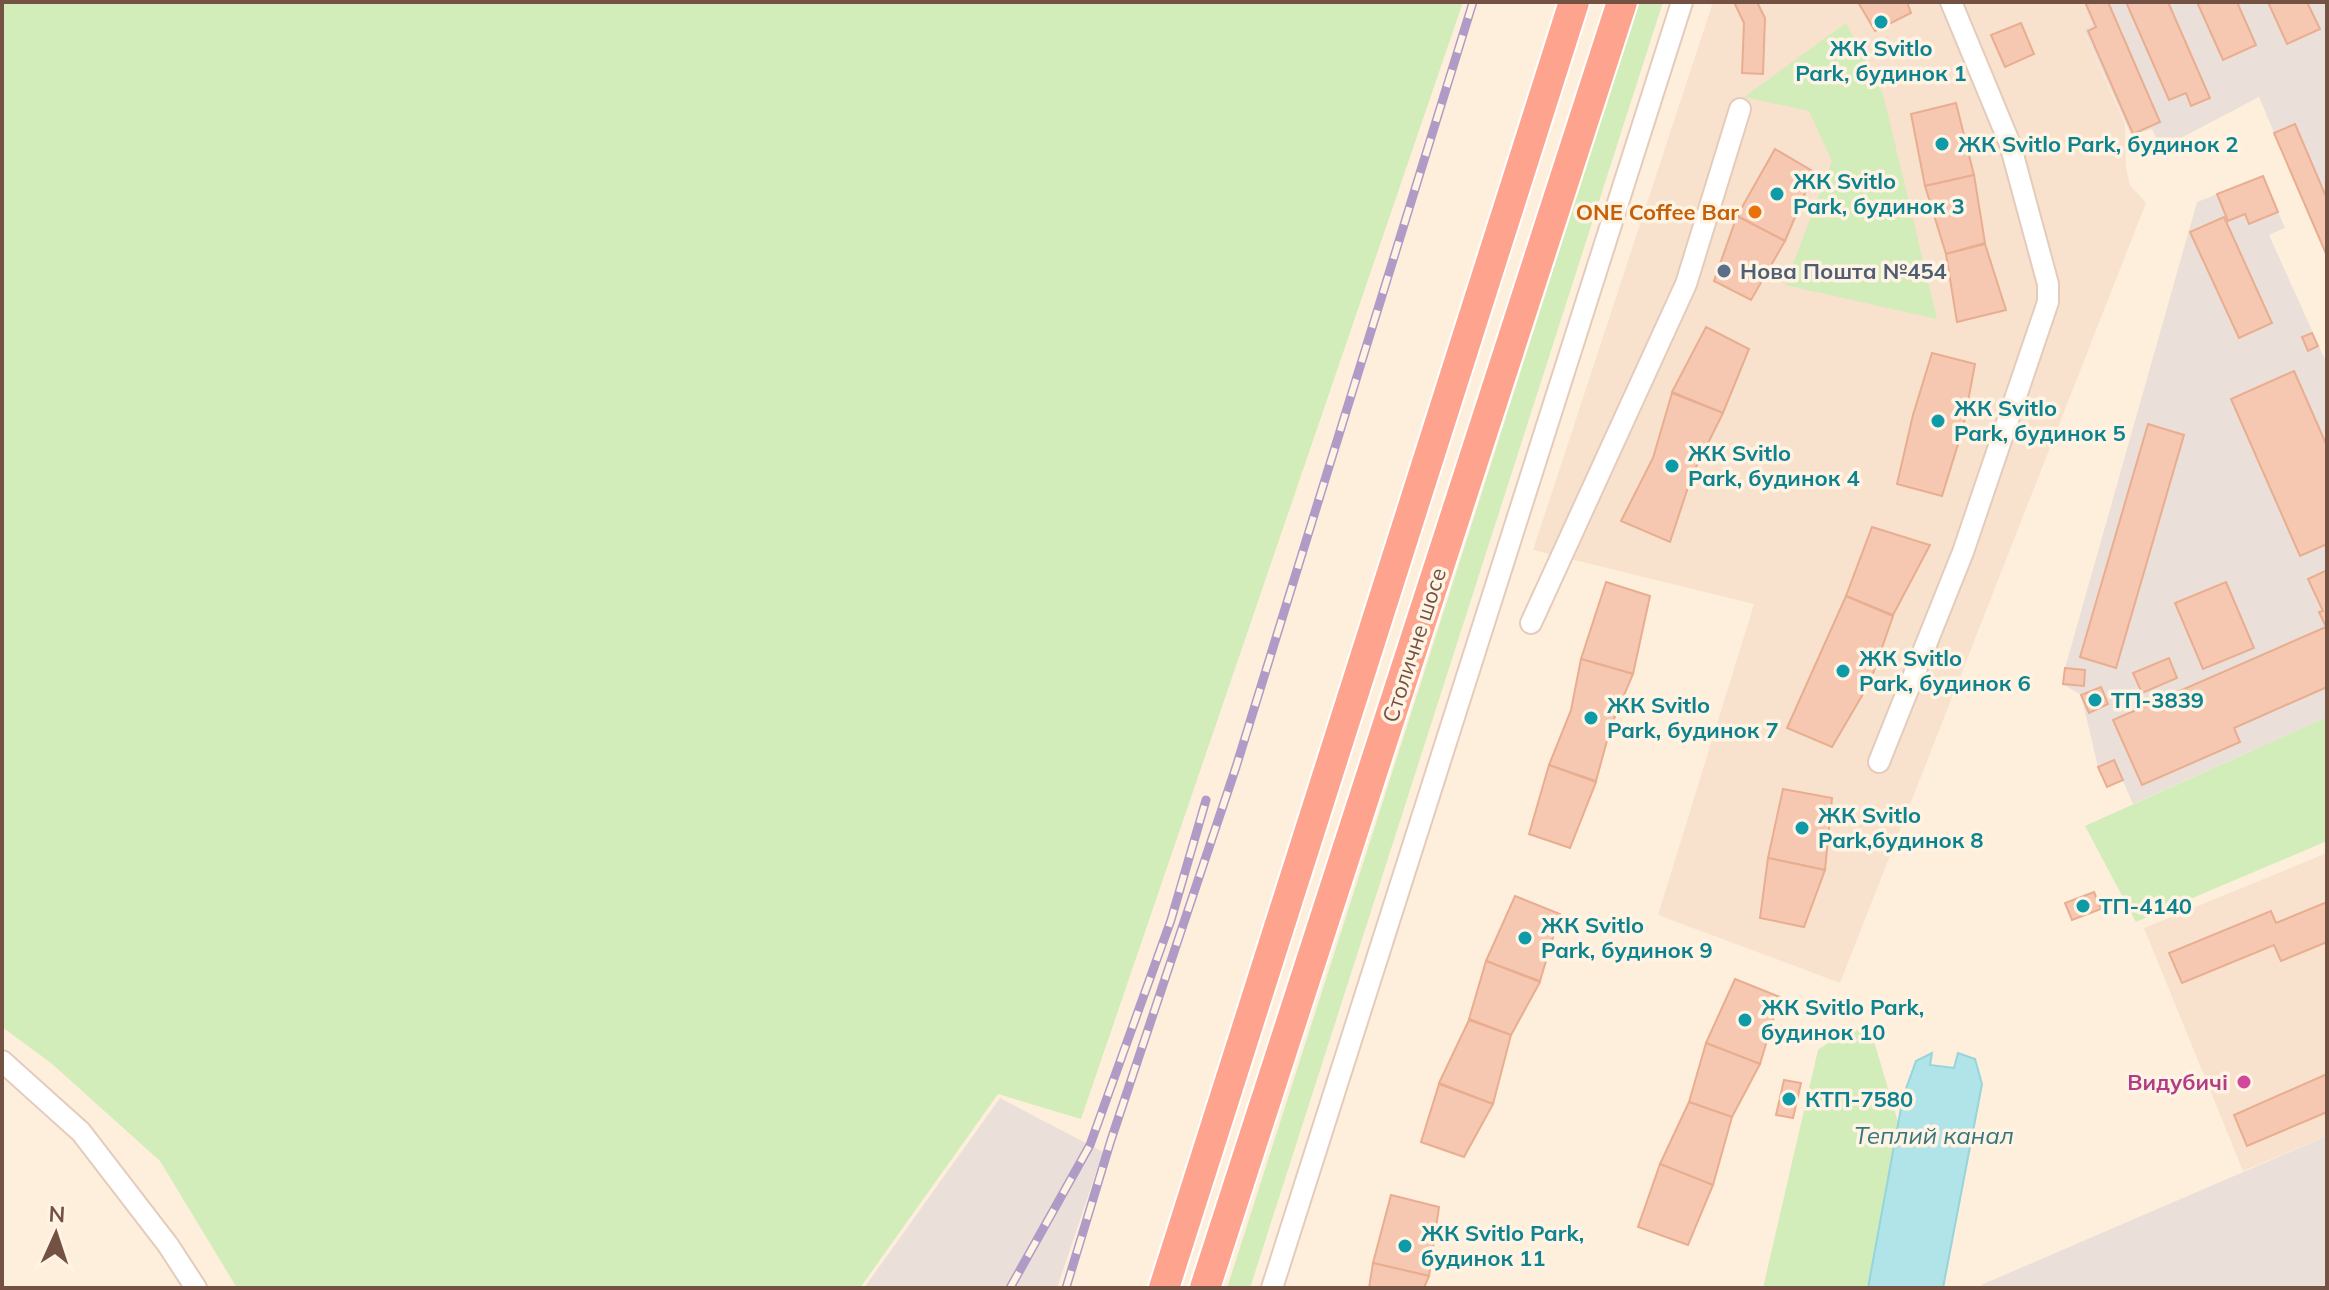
<svg xmlns="http://www.w3.org/2000/svg" width="2329" height="1290" font-family="Mulish,sans-serif">
<rect width="100%" height="100%" fill="#feefdc"/>
<!-- residential -->
<g fill="#f8e2cd">
<path d="M1713,2H2083L2093,25L2084,31L2125,124L2126,168L2130,185L2146,203L1840,983L1658,915L1754,604L1533,550Z"/>
<path d="M2327,853V1136L2243,1171L2144,928Z"/>
</g>
<!-- industrial -->
<g fill="#ebe0d9">
<path d="M2083,2H2327V259L2259,97L2160,149L2152,129L2131,135L2084,30L2092,24Z"/>
<path d="M2263,176L2285,228L2269,235L2327,364V717L2133,804L2123,781L2107,787L2098,767L2081,695L2063,684L2065,668L2197,202Z"/>
<path d="M1000,1098L1103,1152L1057,1288H864Z"/>
<path d="M2327,1136V1288H1981V1285Z"/>
</g>
<!-- green -->
<g fill="#d2ecba">
<path d="M2,2H1463L1081,1119L998,1094L860,1288H237L160,1161L51,1063L2,1027Z"/>
<path d="M1639,2H1663L1250,1288H1227Z"/>
<path d="M1846,23L1883,94L1937,319L1785,285L1832,161L1809,111L1744,97Z"/>
<path d="M2327,717V841L2136,922L2085,826Z"/>
<path d="M1847,1030L1871,1031L1898,1122L1868,1288H1763L1818,1050Z"/>
</g>
<!-- water -->
<path fill="#b0e4e8" stroke="#95d5db" stroke-width="2" d="M1932,1053L1930,1065L1954,1068L1958,1053L1975,1059L1982,1084L1943,1288H1868L1903,1097L1916,1061Z"/>
<!-- building -->
<g fill="#f6c8b1" stroke="#e9ad90" stroke-width="2">
<path d="M1734,2H1757L1765,18L1763,74L1742,73L1744,23Z"/>
<path d="M1858,2H1907L1911,13L1875,31Z"/>
<path d="M2085,2H2108L2160,122L2133,134L2088,31L2096,27Z"/>
<path d="M2126,2H2168L2210,98L2191,106L2186,93L2169,100Z"/>
<path d="M2197,2H2237L2256,45L2223,60Z"/>
<path d="M2268,2H2307L2320,29L2287,44Z"/>
<path d="M2021,23L2034,54L2005,67L1991,35Z"/>
<path d="M1956,103L1974,175L1925,186L1911,114Z"/>
<path d="M2295,124L2327,199V256L2274,133Z"/>
<path d="M1775,149L1814,172L1785,241L1737,216Z"/>
<path d="M1974,175L1985,243L1946,254L1925,186Z"/>
<path d="M2263,176L2278,212L2249,224L2245,214L2228,221L2217,194Z"/>
<path d="M1737,216L1785,241L1751,300L1714,281Z"/>
<path d="M2224,217L2272,323L2239,338L2190,232Z"/>
<path d="M1985,244L2006,310L1957,322L1946,254Z"/>
<path d="M1706,327L1749,349L1723,413L1672,392Z"/>
<path d="M2312,333L2318,346L2308,351L2302,337Z"/>
<path d="M1932,353L1975,364L1963,428L1942,496L1897,484L1913,415Z"/>
<path d="M2294,371L2327,446V544L2300,556L2231,399Z"/>
<path d="M1672,393L1723,413L1692,475L1670,542L1621,521L1653,458Z"/>
<path d="M2148,424L2184,435L2116,668L2080,657Z"/>
<path d="M1872,527L1930,545L1893,615L1846,596Z"/>
<path d="M2327,570V687L2234,728L2240,742L2142,785L2113,720L2326,627L2319,612L2323,611L2308,579Z"/>
<path d="M1606,582L1650,596L1633,674L1581,659Z"/>
<path d="M2226,582L2254,648L2203,669L2175,603Z"/>
<path d="M1846,596L1893,616L1870,682L1832,747L1787,728Z"/>
<path d="M2169,658L2177,678L2142,693L2133,673Z"/>
<path d="M1581,659L1633,674L1611,726L1596,781L1549,765L1571,710Z"/>
<path d="M2065,668L2085,670L2084,686L2063,684Z"/>
<path d="M2101,687L2108,704L2089,713L2081,695Z"/>
<path d="M2114,760L2123,780L2107,787L2098,767Z"/>
<path d="M1549,765L1596,782L1570,848L1529,834Z"/>
<path d="M1783,789L1832,798L1825,870L1768,858Z"/>
<path d="M1768,858L1825,870L1804,927L1760,918Z"/>
<path d="M2094,892L2101,909L2072,920L2065,903Z"/>
<path d="M1515,896L1560,914L1540,981L1486,961Z"/>
<path d="M2327,902V942L2281,961L2274,945L2182,983L2169,953L2271,911L2276,923Z"/>
<path d="M1486,961L1540,982L1511,1035L1469,1019Z"/>
<path d="M1735,979L1780,997L1760,1064L1706,1043Z"/>
<path d="M1469,1020L1511,1035L1493,1104L1439,1083Z"/>
<path d="M1706,1043L1760,1064L1732,1117L1689,1102Z"/>
<path d="M2327,1074V1112L2247,1146L2234,1115Z"/>
<path d="M1784,1080L1801,1083L1793,1118L1776,1115Z"/>
<path d="M1439,1084L1493,1104L1464,1157L1421,1142Z"/>
<path d="M1689,1102L1732,1117L1713,1185L1660,1164Z"/>
<path d="M1660,1164L1713,1185L1688,1245L1638,1227Z"/>
<path d="M1391,1195L1439,1207L1429,1276L1373,1263Z"/>
<path d="M1373,1263L1429,1276L1424,1288H1369Z"/>
</g>
<g fill="none" stroke-linecap="round" stroke-linejoin="round">
<defs>
<g id="minor">
<path d="M1531,623L1686,284L1740,109"/>
<path d="M1879,762L1963,552L2048,302V284L2010,144L1951,2"/>
<path d="M2,1061L81,1132L168,1245L196,1288"/>
<path d="M1272,1288L1682,2"/>
</g>
<g id="highway">
<path d="M1164,1288L1574,2"/>
<path d="M1205,1288L1622,2"/>
</g>
</defs>
<!-- minor casing -->
<use href="#minor" stroke="#e4cbbb" stroke-width="24"/>
<!-- highway casing -->
<use href="#highway" stroke="#fff" stroke-width="34"/>
<!-- minor -->
<use href="#minor" stroke="#fff" stroke-width="20"/>
<!-- highway -->
<use href="#highway" stroke="#fea38d" stroke-width="30"/>
<defs>
<g id="rail">
<path d="M1010,1288L1090,1145L1171,920L1206,800"/>
<path d="M1066,1288L1111,1140L1236,767L1473,2"/>
</g>
</defs>
<!-- rail casing -->
<use href="#rail" stroke="#b09bc6" stroke-width="9"/>
<!-- rail -->
<use href="#rail" stroke="#fff3e4" stroke-width="6" stroke-dasharray="18" stroke-linecap="butt"/>
</g>
<!-- markers -->
<g fill="#0f9aa8" stroke="#fff3e4" stroke-width="3">
<circle cx="1881" cy="22" r="8"/>
<circle cx="1942" cy="144" r="8"/>
<circle cx="1777" cy="194" r="8"/>
<circle cx="1938" cy="421" r="8"/>
<circle cx="1672" cy="466" r="8"/>
<circle cx="1843" cy="671" r="8"/>
<circle cx="2095" cy="700" r="8"/>
<circle cx="1591" cy="718" r="8"/>
<circle cx="1802" cy="828" r="8"/>
<circle cx="2083" cy="906" r="8"/>
<circle cx="1525" cy="938" r="8"/>
<circle cx="1745" cy="1020" r="8"/>
<circle cx="1789" cy="1099" r="8"/>
<circle cx="1405" cy="1246" r="8"/>
</g>
<circle fill="#e8710a" stroke="#fff3e4" stroke-width="3" cx="1755" cy="212" r="8"/>
<circle fill="#5c6f8a" stroke="#fff3e4" stroke-width="3" cx="1724" cy="271" r="8"/>
<circle fill="#d1479c" stroke="#fff3e4" stroke-width="3" cx="2244" cy="1082" r="8"/>
<g text-anchor="middle" dominant-baseline="central" stroke-width="7" stroke-linejoin="round" paint-order="stroke">
<!-- culture labels -->
<g font-size="22" font-weight="bold" fill="#0d838f" stroke="#fff3e4" text-anchor="start">
<text x="1881" y="48" text-anchor="middle">ЖК Svitlo<tspan x="1881" dy="25">Park, будинок 1</tspan></text>
<text x="1958" y="144">ЖК Svitlo Park, будинок 2</text>
<text x="1793" y="181">ЖК Svitlo<tspan x="1793" dy="25">Park, будинок 3</tspan></text>
<text x="1954" y="408">ЖК Svitlo<tspan x="1954" dy="25">Park, будинок 5</tspan></text>
<text x="1688" y="453">ЖК Svitlo<tspan x="1688" dy="25">Park, будинок 4</tspan></text>
<text x="1859" y="658">ЖК Svitlo<tspan x="1859" dy="25">Park, будинок 6</tspan></text>
<text x="2111" y="700">ТП-3839</text>
<text x="1607" y="705">ЖК Svitlo<tspan x="1607" dy="25">Park, будинок 7</tspan></text>
<text x="1818" y="815">ЖК Svitlo<tspan x="1818" dy="25">Park,будинок 8</tspan></text>
<text x="2099" y="906">ТП-4140</text>
<text x="1541" y="925">ЖК Svitlo<tspan x="1541" dy="25">Park, будинок 9</tspan></text>
<text x="1761" y="1007">ЖК Svitlo Park,<tspan x="1761" dy="25">будинок 10</tspan></text>
<text x="1805" y="1099">КТП-7580</text>
<text x="1421" y="1233">ЖК Svitlo Park,<tspan x="1421" dy="25">будинок 11</tspan></text>
</g>
<!-- food labels -->
<g font-size="22" font-weight="bold" fill="#c56008" stroke="#fff3e4" text-anchor="end">
<text x="1739" y="212">ONE Coffee Bar</text>
</g>
<!-- service labels -->
<g font-size="22" font-weight="bold" fill="#4e5e75" stroke="#fff3e4" text-anchor="start">
<text x="1740" y="271">Нова Пошта №454</text>
</g>
<!-- street labels -->
<g font-size="22" fill="#745243" stroke="#fff3e4">
<text transform="translate(1414 645) rotate(-72)">Столичне шосе</text>
</g>
<!-- hotel labels -->
<g font-size="22" font-weight="bold" fill="#b23c85" stroke="#fff3e4" text-anchor="end">
<text x="2228" y="1082">Видубичі</text>
</g>
<!-- water labels -->
<g font-size="24" font-style="italic" fill="#36767c" stroke="#fff3e4">
<text x="1934" y="1135">Теплий канал</text>
</g>
</g>
<!-- border -->
<rect width="2329" height="1290" fill="none" stroke="#745243" stroke-width="8"/>
<!-- north arrow -->
<g transform="translate(56 1234) rotate(3)" stroke="#fff3e4" stroke-width="6" paint-order="stroke">
<path d="M0-6L14 30L0 20L-14 30Z" fill="#745243"/>
<text y="-12" font-size="22" font-weight="bold" text-anchor="middle" fill="#745243">N</text>
</g>
</svg>
